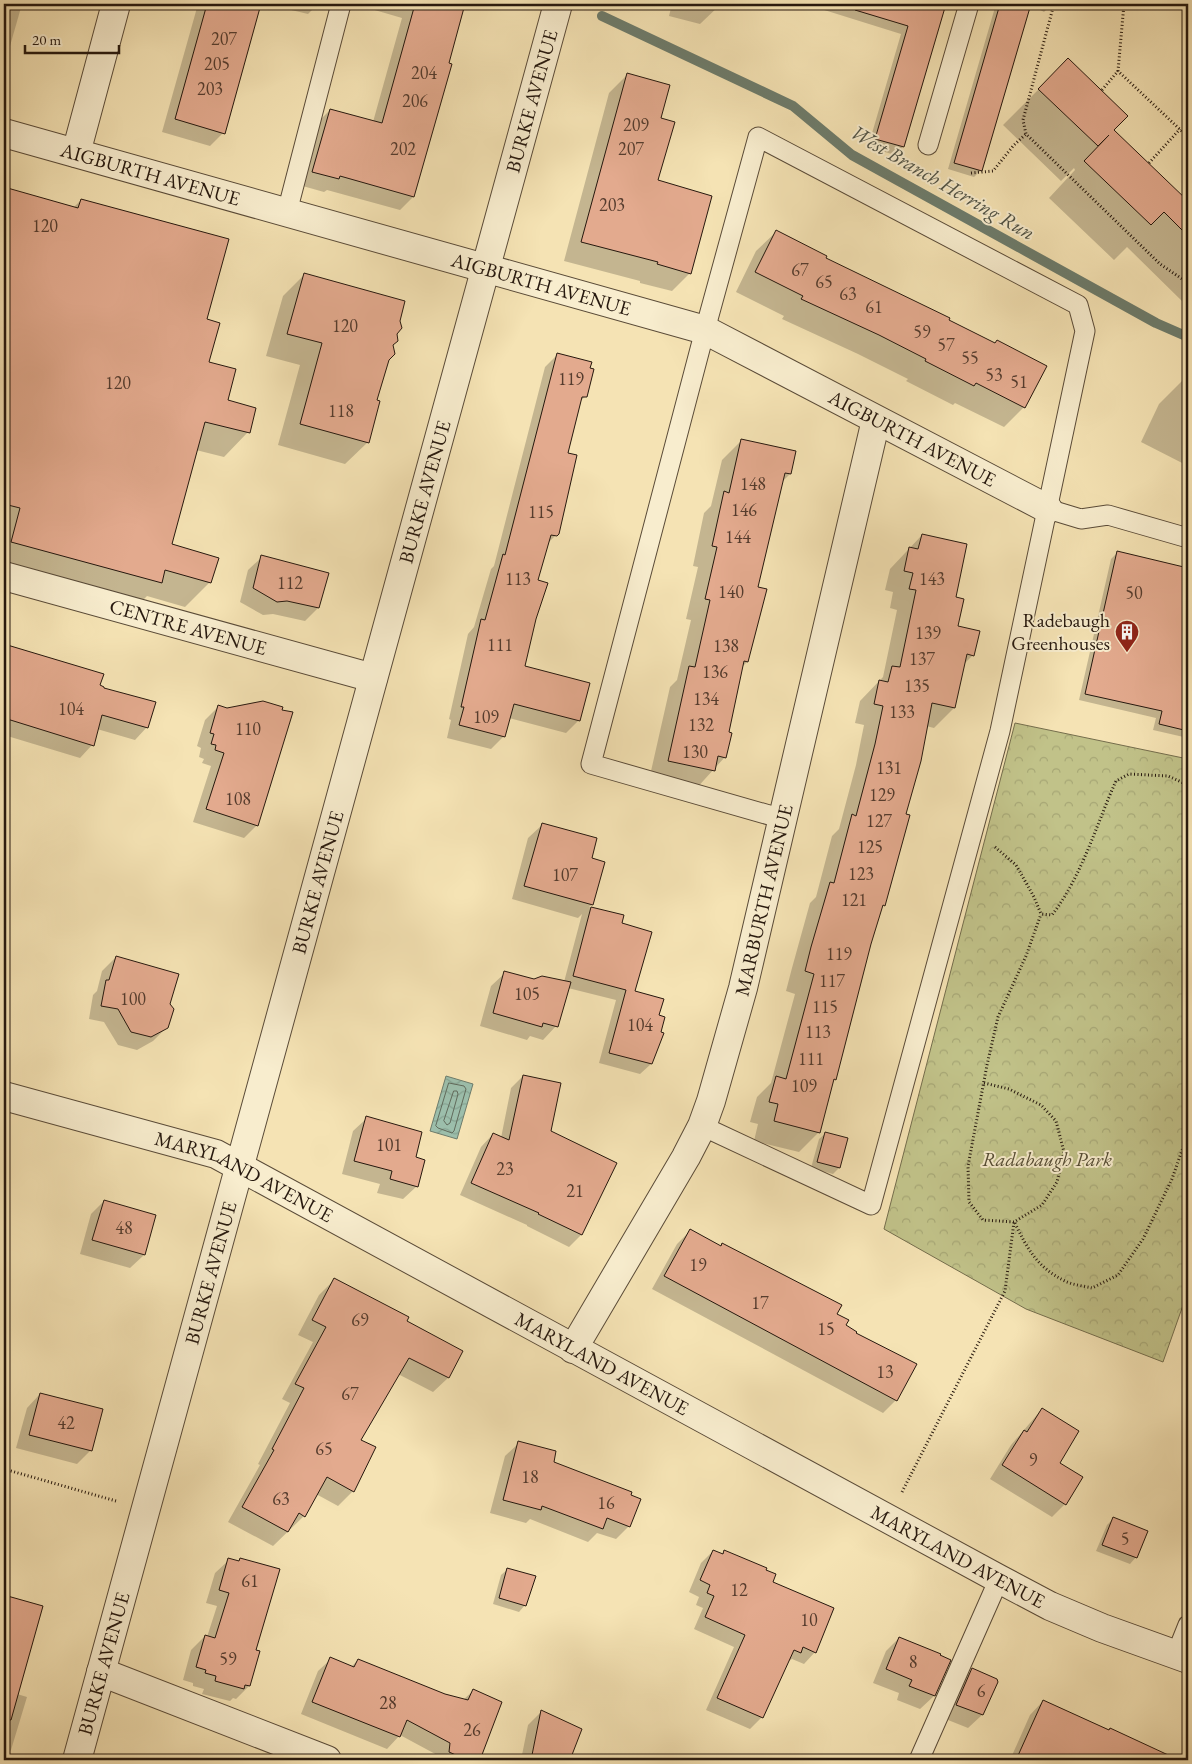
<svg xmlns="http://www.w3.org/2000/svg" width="1192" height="1764" font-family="'EB Garamond',serif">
<defs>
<pattern id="park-crowns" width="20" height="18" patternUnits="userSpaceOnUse" patternTransform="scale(1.25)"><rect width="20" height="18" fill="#c1c289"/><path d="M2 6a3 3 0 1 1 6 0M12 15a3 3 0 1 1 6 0" fill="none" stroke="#a6a675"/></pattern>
<pattern id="water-waves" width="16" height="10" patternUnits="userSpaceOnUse" patternTransform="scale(1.25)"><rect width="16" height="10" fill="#9cbeab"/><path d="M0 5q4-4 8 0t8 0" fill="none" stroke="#86a392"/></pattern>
</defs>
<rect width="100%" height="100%" fill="#f5e3b4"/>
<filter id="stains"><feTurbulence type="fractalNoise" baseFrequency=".004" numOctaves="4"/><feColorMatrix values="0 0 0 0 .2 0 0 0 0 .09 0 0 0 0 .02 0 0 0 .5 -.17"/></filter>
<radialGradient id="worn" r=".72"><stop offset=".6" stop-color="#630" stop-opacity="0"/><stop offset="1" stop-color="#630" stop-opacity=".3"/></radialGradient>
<!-- park -->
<path fill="url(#park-crowns)" stroke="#746d4c" d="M1015,723L1188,759V1291L1163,1362L1026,1309L884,1229Z"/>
<!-- water -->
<path fill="url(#water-waves)" stroke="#6d7c6c" d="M446,1076L473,1084L457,1139L430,1131Z"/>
<!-- shadow -->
<g fill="#0003">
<path d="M4,4H22L4,67Z"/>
<path d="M198,4H260L223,133L210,146L162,132Z"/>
<path d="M266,4H318L308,14Z"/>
<path d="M354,4H464L447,64L451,65L413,197L400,210L327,190L324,192L299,185L317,123L330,110L373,122L402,18Z"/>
<path d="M672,4H721L700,24L669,16Z"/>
<path d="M822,4H945L903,147L895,155L868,147L901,34L821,9Z"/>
<path d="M996,4H1052L1044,12L1029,4L981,170L974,177L948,169Z"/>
<path d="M1068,60L1112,130L1180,196L1188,188V300L1185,304L1127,247L1114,260L1049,198L1075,170L1074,168L1061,181L1003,125Z"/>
<path d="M627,75L660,119L656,181L690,273L672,291L640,283V281L564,261L609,93Z"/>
<path d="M4,189L73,208L81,200L206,320L208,363L226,401L248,432L224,457L196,450L171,545L210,582L185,607L147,596L136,607L4,572Z"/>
<path d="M776,232L825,258L947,321L1024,407L1004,427L955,403L953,405L906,381L908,379L858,354L782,319L784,316L736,292L756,251Z"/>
<path d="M305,274L399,321L375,401L368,442L345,464L278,445L300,365L266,356L283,296Z"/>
<path d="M558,354L586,396L579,402L566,454L556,535L547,544L537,581L535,619L524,667L579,720L566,733L509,718L504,736L491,749L447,738L451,720L449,719L468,634L474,627L491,569L494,566L545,367Z"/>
<path d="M1185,378L1188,380V466L1141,442L1159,404Z"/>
<path d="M742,440L790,474L782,482L756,588L747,662L742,667L727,733L725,757L694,791L649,780L670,687L677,680L691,620L686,619L698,567L693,566L704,513L711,506L722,460Z"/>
<path d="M922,535L955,598L956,627L973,655L963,665L954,708L934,728L926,726L884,905L881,908L870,943L835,1079L832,1083L819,1132L799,1152L754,1141L758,1124L750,1122L757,1097L771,1083L795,994L786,991L792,968L810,903L816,897L832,836L839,829L856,765L864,725L855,723L860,701L883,677L897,610L890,608L893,592L885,590L890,569Z"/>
<path d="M1117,553L1188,569V738L1153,730L1156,718L1079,700L1111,559Z"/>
<path d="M262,557L318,608L305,621L273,614L263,615L240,602L248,570Z"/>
<path d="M4,646L102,675L99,686L147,727L135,740L97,729L92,745L80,758L4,735Z"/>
<path d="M218,707L257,825L244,838L193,822L211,766L202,763L204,759L199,757L201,748L197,746L205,720Z"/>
<path d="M542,825L590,858L604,863L592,905L589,907L622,916L620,924L634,992L658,1016L651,1064L640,1074L599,1063L616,1000L568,988L556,1026L543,1040L530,1036L527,1040L480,1026L491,986L505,973L534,981L564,982L582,914L578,918L512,899L528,838Z"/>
<path d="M116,957L169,1004L167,1027L153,1041L137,1050L118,1045L104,1022L89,1019L93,995L97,991L102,971Z"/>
<path d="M523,1076L549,1132L616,1163L581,1235L569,1247L527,1226V1225L460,1195L481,1147L493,1134L501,1138L511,1088Z"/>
<path d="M367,1118L417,1186L403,1199L377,1193L380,1184L342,1174L353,1131Z"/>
<path d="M826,1133L839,1168L833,1174L811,1168L819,1139Z"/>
<path d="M4,1174L9,1175L4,1194Z"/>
<path d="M104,1201L155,1215L144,1255L130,1268L80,1254L91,1214Z"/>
<path d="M691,1230L720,1247L722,1245L835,1315L896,1400L883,1413L652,1289L677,1244Z"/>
<path d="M334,1280L405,1322L462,1351L448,1378L433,1392L398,1374L360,1440L353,1491L338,1506L316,1494L304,1516L273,1546L228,1522L260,1465L258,1464L290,1403L282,1399L313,1342L298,1335L319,1295Z"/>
<path d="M40,1394L91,1450L77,1464L16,1448L27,1408Z"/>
<path d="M1042,1409L1058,1464L1065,1504L1052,1517L990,1479L1011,1445Z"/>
<path d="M519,1443L552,1463L629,1526L616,1539L597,1533L588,1542L530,1519L526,1523L490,1513L505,1456Z"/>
<path d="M1113,1519L1136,1557L1130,1564L1096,1551L1107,1525Z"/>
<path d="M713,1551L721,1555L725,1551L771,1582L815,1652L804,1664L792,1659L786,1663L762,1717L750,1729L706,1710L734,1647L694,1629L703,1608L696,1605L699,1597L689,1592L701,1563Z"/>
<path d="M240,1559L255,1650L249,1686L236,1699L233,1698L230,1701L202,1694L204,1689L193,1686V1683L183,1680L191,1650L205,1636L207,1637L217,1606L206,1603L215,1573L229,1560L237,1562Z"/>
<path d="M508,1569L525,1605L519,1612L493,1604L501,1575Z"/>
<path d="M4,1596L42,1607L17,1694L27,1697L11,1750L4,1758Z"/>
<path d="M899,1638L934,1696L920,1709L897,1700L899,1693L873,1683L886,1651Z"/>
<path d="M331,1659L351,1667L358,1660L444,1695L463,1700L474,1690L500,1702L478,1760H438L439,1756L400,1735L387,1749L301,1714L318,1671Z"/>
<path d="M972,1670L996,1682L982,1715L968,1728L943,1718L959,1683Z"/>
<path d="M1043,1701L1151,1748L1145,1760H1010L1030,1715Z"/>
<path d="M541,1712L580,1729L569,1760H521L528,1725Z"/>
</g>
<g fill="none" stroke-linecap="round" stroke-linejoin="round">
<!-- shore -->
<g stroke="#616b5c" stroke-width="1">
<path d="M449,1083L464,1086L466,1089L454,1131L452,1133L438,1128L436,1126Z"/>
<path d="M454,1091H457L458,1094L450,1123L447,1125L444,1121Z"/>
</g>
<!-- stream -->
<path stroke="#6d7c6c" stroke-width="10" d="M602,16L793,106L852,155L1156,323L1188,337"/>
</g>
<!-- building -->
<g fill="#e3aa8e" stroke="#26180e">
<path d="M207,4H261L225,134L175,119Z"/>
<path d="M415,4H465L449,63L452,64L414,197L340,176L339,179L312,172L330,109L382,123Z"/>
<path d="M856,4H946L904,147L875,139L908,26L855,10Z"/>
<path d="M1000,4H1031L982,171L954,163Z"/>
<path d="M1068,58L1128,116L1114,130L1188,201V236L1164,212L1151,225L1084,161L1109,135L1098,146L1038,89Z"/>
<path d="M627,73L670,85L661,118L675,122L658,180L712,196L691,274L657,264L658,262L581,242Z"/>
<path d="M4,187L78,208L81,199L229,239L207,319L220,323L209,362L236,369L228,400L256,408L250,433L205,422L172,544L219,558L211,583L165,570L162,583L11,542L20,508L4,504Z"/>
<path d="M776,230L827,256L826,258L950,318L949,320L995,343L997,340L1047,366L1025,408L976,383L974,386L925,361L926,359L879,335L801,299L803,296L755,272Z"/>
<path d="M304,273L405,301L400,321L402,328L397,334L398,341L393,345L395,354L389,360L377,400L380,401L369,443L300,424L322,343L287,334Z"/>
<path d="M557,353L592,362L590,368L594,369L587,397H582L568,453L577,455L559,534L557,536L551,535L538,580L548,583L536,619L525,666L590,683L580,721L514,704L505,737L459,725L464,707H461L481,619L485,620L503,554L505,555Z"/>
<path d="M741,439L796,451L791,474L785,473L758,587L767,589L748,662L744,661L729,732L732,733L726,758L718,756L715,771L668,761L689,666L695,667L710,600L705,599L717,547L712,546L724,491L729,493Z"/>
<path d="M922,534L967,544L956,597L964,599L958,626L980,631L974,656L967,654L955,708L932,703L921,761L906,814L910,815L885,906L883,905L871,944L836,1080L834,1079L820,1133L774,1121L778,1104L769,1102L776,1076L786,1079L814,974L805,971L811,947L830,882L834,883L852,814L856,816L875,744L883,706L874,704L879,680L888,682L892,666L900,667L916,590L909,589L913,573L904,571L909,547L918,549Z"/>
<path d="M1117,551L1188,568V731L1159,724L1162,711L1085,694Z"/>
<path d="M261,555L329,573L319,608L287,601L277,602L253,588Z"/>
<path d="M4,644L104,674L100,685L104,687V688L156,702L148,728L102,715L94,746L4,718Z"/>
<path d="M263,701L283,707L282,710L293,712L258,826L206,809L224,753L215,750L216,745L211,744L214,734L210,733L218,705L227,708Z"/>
<path d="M542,823L597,838L592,858L605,862L593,905L524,886Z"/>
<path d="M591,907L624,915L622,923L652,932L635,991L664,999L659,1015L665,1017L661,1032L664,1033L652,1064L609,1053L626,990L573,976Z"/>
<path d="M116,956L179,974L170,1004L174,1009L168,1028L151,1037L131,1032L118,1009L101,1006L106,980H109Z"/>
<path d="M504,971L534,979L542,976L571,982L558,1027L543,1023L542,1027L493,1013Z"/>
<path d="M523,1075L561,1083L551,1131L617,1163L582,1235L538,1214L539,1213L471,1183L493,1133L509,1140Z"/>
<path d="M366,1116L422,1132L416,1157L425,1160L418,1187L390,1179L392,1171L354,1161Z"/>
<path d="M825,1132L848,1138L840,1168L817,1162Z"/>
<path d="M104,1200L156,1215L145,1255L92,1240Z"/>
<path d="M690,1229L721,1246L722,1243L842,1305L837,1314L849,1320L846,1325L857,1332L856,1333L917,1364L897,1401L664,1276Z"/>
<path d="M334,1278L409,1317L407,1321L463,1351L449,1378L409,1358L361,1440L376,1447L354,1492L327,1477L305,1517L299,1513L288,1532L242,1507L274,1450L272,1449L304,1388L295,1384L326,1327L312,1320Z"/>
<path d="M40,1393L103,1409L92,1451L29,1435Z"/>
<path d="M1042,1408L1079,1431L1060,1463L1083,1477L1066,1505L1002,1465L1024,1430L1027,1432Z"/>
<path d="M518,1441L556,1451L554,1462L632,1492L631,1495L641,1499L630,1527L607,1518L603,1529L542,1506L541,1510L503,1500Z"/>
<path d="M1113,1517L1148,1531L1137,1558L1102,1545Z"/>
<path d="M713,1550L723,1554L724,1550L767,1568L766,1570L776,1574L773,1582L834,1608L816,1653L803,1647L801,1653L794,1650L763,1718L717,1698L745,1635L705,1617L714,1596L707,1593L710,1585L700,1580Z"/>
<path d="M228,1558L239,1561L240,1558L280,1569L256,1650L260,1651L250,1686L245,1685L244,1689L215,1681L216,1676L205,1673L206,1670L196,1667L205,1635L215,1638L229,1593L219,1590Z"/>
<path d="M507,1568L536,1576L526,1606L499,1598Z"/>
<path d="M4,1595L43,1606L11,1720L4,1719Z"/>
<path d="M899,1637L941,1654L940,1655L951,1660L935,1696L909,1686L912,1680L886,1669Z"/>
<path d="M330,1657L354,1667L358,1659L445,1694L468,1700L473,1689L502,1702L480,1760H467L449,1752L450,1743L407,1720L400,1737L312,1702Z"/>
<path d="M972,1668L997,1679L998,1682L983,1715L956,1705Z"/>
<path d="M1043,1700L1109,1730L1110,1728L1179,1760H1016Z"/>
<path d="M541,1710L582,1729L570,1760H531Z"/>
</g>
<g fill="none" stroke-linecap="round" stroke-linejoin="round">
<defs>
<g id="service">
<path d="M928,145L969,4"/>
<path d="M287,212L341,4"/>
<path d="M1048,509L1081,519L1108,515L1188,538"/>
<path d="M702,1126L871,1205L1000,731L1085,331L1078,305L758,137L705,330L591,764L783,819"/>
<path d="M1176,1655L1188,1625"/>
<path d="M919,1760L999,1579"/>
</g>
<g id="minor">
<path id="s1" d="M4,133L705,330L1048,509"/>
<path d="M76,153L116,4"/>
<path id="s2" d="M4,576L373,678"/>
<path id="s3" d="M4,1096L216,1154L999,1579L1050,1606L1102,1628L1188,1659"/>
<path id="s4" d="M573,1349L686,1157L702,1126L711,1101L743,988L876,420"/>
<path d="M101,1672L327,1760"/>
</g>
<g id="tertiary">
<path id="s5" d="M77,1760L558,4"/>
</g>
</defs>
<!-- service casing -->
<use href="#service" stroke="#5a4b38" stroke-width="21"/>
<!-- minor casing -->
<use href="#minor" stroke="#5a4b38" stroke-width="30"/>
<!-- tertiary casing -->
<use href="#tertiary" stroke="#5a4b38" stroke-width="30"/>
<!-- path -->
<g stroke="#26180e" stroke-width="3" stroke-dasharray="1 2.5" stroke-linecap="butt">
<path d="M1054,4L1023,120L1026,134L1160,264L1188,283"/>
<path d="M1124,4L1118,71L1188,137"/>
<path d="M1102,90L1118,71"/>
<path d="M1149,163L1180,129"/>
<path d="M971,173L993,171L1014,145L1026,134"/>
<path d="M995,847L1016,865L1034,897L1041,914L1052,915C1082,876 1096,825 1116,781L1129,774L1168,776L1188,785"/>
<path d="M984,1083L1009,1089L1041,1105L1056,1121L1064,1152L1057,1182L1042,1205L1014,1222L983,1220L969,1202L968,1166L987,1065L998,1017L1026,956L1041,914"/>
<path d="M1015,1223C1027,1249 1038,1268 1065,1281C1073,1285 1084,1286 1092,1288L1118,1275L1143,1239L1172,1179L1188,1133"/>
<path d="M4,1454L9,1455L6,1470"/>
<path d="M4,1469L116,1501"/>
<path d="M902,1492L1005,1291L1014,1222"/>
</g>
<!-- service -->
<use href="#service" stroke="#f8edce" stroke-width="19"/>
<!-- minor -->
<use href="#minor" stroke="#f8edce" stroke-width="28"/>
<!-- tertiary -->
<use href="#tertiary" stroke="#f8edce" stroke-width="28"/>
</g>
<!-- icons -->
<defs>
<symbol id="building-pin" viewBox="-11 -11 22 30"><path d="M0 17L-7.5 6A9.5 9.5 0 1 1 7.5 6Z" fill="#8f2418" stroke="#f8edce"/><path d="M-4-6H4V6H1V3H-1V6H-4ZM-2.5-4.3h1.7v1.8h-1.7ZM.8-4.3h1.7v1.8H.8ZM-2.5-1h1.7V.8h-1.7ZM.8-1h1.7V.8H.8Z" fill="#fff"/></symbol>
</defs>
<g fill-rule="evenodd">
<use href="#building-pin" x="1113" y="618" width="28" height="38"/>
</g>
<g text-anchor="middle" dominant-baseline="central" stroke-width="4" stroke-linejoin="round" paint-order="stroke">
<!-- number labels -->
<g font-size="18" fill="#553c2e">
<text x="224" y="38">207</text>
<text x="217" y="63">205</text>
<text x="424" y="72">204</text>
<text x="210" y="88">203</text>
<text x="415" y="100">206</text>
<text x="636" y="124">209</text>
<text x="403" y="148">202</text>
<text x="631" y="148">207</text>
<text x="612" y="204">203</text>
<text x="45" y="225">120</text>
<text x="800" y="269">67</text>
<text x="824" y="281">65</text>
<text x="848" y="293">63</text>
<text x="874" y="306">61</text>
<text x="345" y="325">120</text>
<text x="922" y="331">59</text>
<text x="946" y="344">57</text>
<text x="970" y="357">55</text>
<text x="994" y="374">53</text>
<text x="571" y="378">119</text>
<text x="1019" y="381">51</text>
<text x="118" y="382">120</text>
<text x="341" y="410">118</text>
<text x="753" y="483">148</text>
<text x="744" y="509">146</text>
<text x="541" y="511">115</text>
<text x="738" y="536">144</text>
<text x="518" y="578">113</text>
<text x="932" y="578">143</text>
<text x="290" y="582">112</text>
<text x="731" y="591">140</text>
<text x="1134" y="592">50</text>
<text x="928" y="632">139</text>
<text x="500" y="644">111</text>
<text x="726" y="645">138</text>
<text x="922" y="658">137</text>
<text x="715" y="671">136</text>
<text x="917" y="685">135</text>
<text x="706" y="698">134</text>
<text x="71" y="708">104</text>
<text x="902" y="711">133</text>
<text x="486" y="716">109</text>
<text x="701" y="724">132</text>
<text x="248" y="728">110</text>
<text x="695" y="751">130</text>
<text x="889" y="767">131</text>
<text x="882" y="794">129</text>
<text x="238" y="798">108</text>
<text x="879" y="820">127</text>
<text x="870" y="846">125</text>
<text x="861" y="873">123</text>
<text x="565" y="874">107</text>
<text x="854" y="899">121</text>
<text x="839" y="953">119</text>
<text x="832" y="980">117</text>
<text x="527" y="993">105</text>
<text x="133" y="998">100</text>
<text x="825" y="1006">115</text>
<text x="640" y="1024">104</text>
<text x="818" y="1031">113</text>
<text x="811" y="1058">111</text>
<text x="804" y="1085">109</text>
<text x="389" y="1144">101</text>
<text x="505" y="1168">23</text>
<text x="575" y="1190">21</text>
<text x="124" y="1227">48</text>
<text x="698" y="1264">19</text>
<text x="760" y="1302">17</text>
<text x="360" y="1319">69</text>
<text x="826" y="1328">15</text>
<text x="885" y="1371">13</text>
<text x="350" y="1393">67</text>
<text x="66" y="1422">42</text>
<text x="324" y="1448">65</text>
<text x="1033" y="1459">9</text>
<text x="530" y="1476">18</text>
<text x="281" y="1498">63</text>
<text x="606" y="1502">16</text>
<text x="1125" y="1538">5</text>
<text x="250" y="1580">61</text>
<text x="739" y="1589">12</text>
<text x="809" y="1619">10</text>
<text x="228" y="1658">59</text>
<text x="913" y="1661">8</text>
<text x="981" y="1690">6</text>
<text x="388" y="1702">28</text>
<text x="472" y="1729">26</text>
</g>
<!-- street labels -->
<g font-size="20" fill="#26180e" stroke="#f8edce">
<text stroke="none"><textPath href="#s5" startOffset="1720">BURKE AVENUE</textPath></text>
<text stroke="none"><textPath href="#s1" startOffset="152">AIGBURTH AVENUE</textPath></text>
<text stroke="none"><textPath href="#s1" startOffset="558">AIGBURTH AVENUE</textPath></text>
<text stroke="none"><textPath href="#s1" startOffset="962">AIGBURTH AVENUE</textPath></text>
<text stroke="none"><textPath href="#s5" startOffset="1315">BURKE AVENUE</textPath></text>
<text stroke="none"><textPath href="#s2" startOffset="191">CENTRE AVENUE</textPath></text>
<text stroke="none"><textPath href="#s5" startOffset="910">BURKE AVENUE</textPath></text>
<text stroke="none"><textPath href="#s4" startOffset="492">MARBURTH AVENUE</textPath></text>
<text stroke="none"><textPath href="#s3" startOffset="254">MARYLAND AVENUE</textPath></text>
<text stroke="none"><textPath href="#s5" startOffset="505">BURKE AVENUE</textPath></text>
<text stroke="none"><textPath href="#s3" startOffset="659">MARYLAND AVENUE</textPath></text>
<text stroke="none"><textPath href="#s3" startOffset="1064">MARYLAND AVENUE</textPath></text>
<text stroke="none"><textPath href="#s5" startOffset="100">BURKE AVENUE</textPath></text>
</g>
<!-- poi labels -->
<g font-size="20" fill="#26180e" stroke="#f8edce" text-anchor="end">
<text x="1110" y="620">Radebaugh<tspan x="1110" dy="23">Greenhouses</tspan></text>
</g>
<!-- park labels -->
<g font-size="20" font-style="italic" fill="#544b33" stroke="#f8edce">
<text x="1047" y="1159">Radabaugh Park</text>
</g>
<!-- water labels -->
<g font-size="21" font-style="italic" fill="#4f5245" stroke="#f8edce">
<text transform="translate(943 182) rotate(30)">West Branch Herring Run</text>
</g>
</g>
<!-- margin -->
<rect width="1192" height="1764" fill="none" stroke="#f5e3b4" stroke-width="20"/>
<rect x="5" y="5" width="1182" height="1754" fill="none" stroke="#26180e" stroke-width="2.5"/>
<rect x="10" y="10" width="1172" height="1744" fill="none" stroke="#26180e"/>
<!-- scale -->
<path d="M25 45v8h94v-8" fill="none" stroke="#26180e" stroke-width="2.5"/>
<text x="32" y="45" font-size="15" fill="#26180e" stroke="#f8edce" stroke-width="4" paint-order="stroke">20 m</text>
<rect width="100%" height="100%" filter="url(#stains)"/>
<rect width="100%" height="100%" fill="url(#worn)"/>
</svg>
